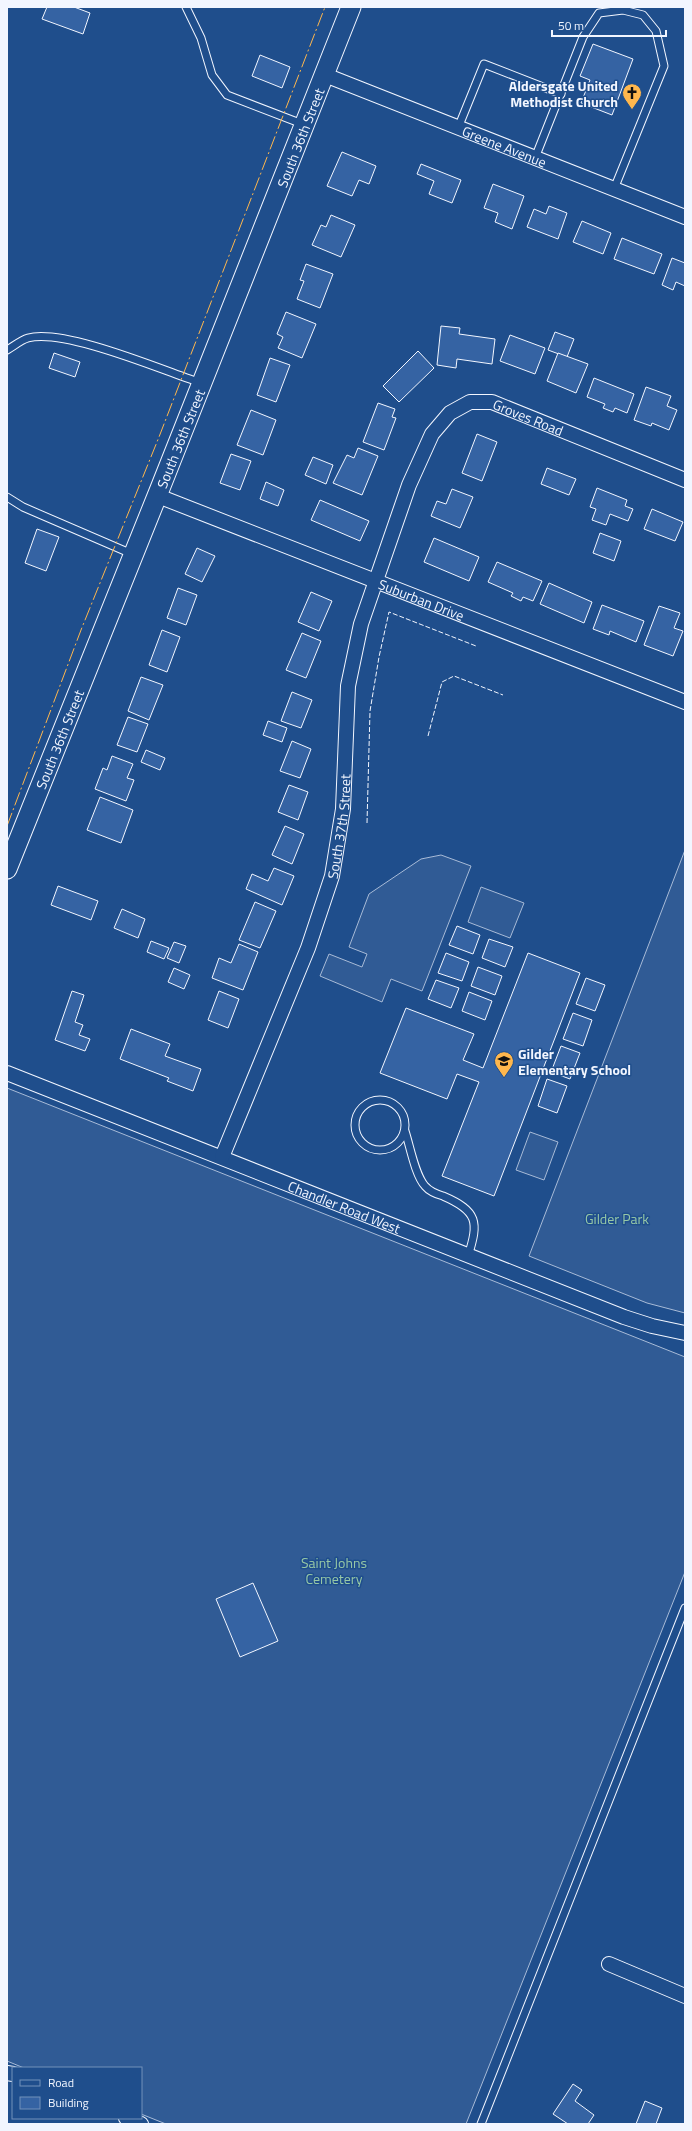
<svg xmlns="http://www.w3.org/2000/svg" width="692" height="2131" font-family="'Titillium Web',sans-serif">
<rect width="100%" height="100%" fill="#1f4e8c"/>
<!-- built -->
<g fill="#305b95" stroke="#a8bbd7">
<path d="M685,850V1313L647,1303L529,1256Z"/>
<path d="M441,855L471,866L422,991L391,979L382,1002L320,976L329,954L362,967L367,954L349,947L369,894L421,859Z"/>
<path d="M481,887L524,903L510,938L468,922Z"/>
<path d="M7,1088L685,1357V1572L466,2124H166L141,2114V2068H24L7,2061Z"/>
<path d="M530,1132L558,1142L544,1180L516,1170Z"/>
</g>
<!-- building -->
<g fill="#3563a3" stroke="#f2f6ff">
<path d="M47,7H74L90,13L83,34L42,19Z"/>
<path d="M593,44L633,59L612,115L581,103L590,80L580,76Z"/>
<path d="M260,55L290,67L282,88L252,76Z"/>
<path d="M342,152L376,166L369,184L359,180L352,196L327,186Z"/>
<path d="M421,164L461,180L452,203L429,194L434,181L417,174Z"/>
<path d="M493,184L524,196L512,229L495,222L498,213L484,208Z"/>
<path d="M549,206L567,213L558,239L527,227L534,209L546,214Z"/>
<path d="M331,215L355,225L341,257L312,245L321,225L326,227Z"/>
<path d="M582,221L611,233L603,254L573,242Z"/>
<path d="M622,238L662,254L654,274L614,259Z"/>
<path d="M672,258L685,263V286L676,282L673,290L662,285Z"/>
<path d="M306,264L333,274L320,308L297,299L304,281L300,280Z"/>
<path d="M286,312L316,324L302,358L278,348L283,337L277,334Z"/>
<path d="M441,326L460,328L459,334L495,339L492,364L457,359L456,368L437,365Z"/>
<path d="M555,332L574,339L567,357L548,350Z"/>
<path d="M510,335L545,348L535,374L500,361Z"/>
<path d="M418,351L434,368L399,402L383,386Z"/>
<path d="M54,353L80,362L75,377L49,368Z"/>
<path d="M558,353L588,364L576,393L547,381Z"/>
<path d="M270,358L290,365L276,402L257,395Z"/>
<path d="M594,378L634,394L627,413L615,408L613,412L603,408L605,404L587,397Z"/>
<path d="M646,387L671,396L667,406L677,410L669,430L652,423L651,426L634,420Z"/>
<path d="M378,403L395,409L392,417L396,418L384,450L363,442Z"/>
<path d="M251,410L276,420L263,455L237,445Z"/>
<path d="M477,434L497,442L482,481L462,473Z"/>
<path d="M358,448L378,456L362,495L333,483L347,455L354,458Z"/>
<path d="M231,454L251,461L240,490L220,483Z"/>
<path d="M313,457L333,465L326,484L305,475Z"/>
<path d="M547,468L576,479L569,495L541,484Z"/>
<path d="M266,482L284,490L278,506L260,499Z"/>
<path d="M597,488L627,500L625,506L633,509L628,521L610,514L606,525L592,520L596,509L590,507Z"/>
<path d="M452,489L473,497L460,528L431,516L437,501L446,504Z"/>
<path d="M320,500L369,521L360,541L311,520Z"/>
<path d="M652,509L683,522L675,541L644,529Z"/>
<path d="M37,529L59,537L46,571L25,563Z"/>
<path d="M600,533L621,541L614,561L593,553Z"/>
<path d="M434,538L479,557L469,581L424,562Z"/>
<path d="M197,548L215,556L202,582L185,574Z"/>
<path d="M497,562L542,581L533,601L523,597L521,601L511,596L513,593L488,582Z"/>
<path d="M549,583L592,602L584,623L540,604Z"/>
<path d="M178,588L197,595L186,625L167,618Z"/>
<path d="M311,592L332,601L319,631L298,622Z"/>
<path d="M602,605L644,621L636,642L610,631L609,635L593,629Z"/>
<path d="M659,606L680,613L674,628L683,631L673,656L644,645Z"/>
<path d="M162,630L180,637L167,672L149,665Z"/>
<path d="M302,633L321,641L306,678L286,670Z"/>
<path d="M141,677L163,685L149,720L128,711Z"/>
<path d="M292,692L312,700L301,728L281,721Z"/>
<path d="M128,717L148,724L137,752L117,745Z"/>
<path d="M268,721L287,728L282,742L263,735Z"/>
<path d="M292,741L311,749L300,778L280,771Z"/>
<path d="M146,750L165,758L160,770L141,762Z"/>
<path d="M112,756L133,764L127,778L134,780L126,801L95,789L103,768L107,770Z"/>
<path d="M289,785L308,792L298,820L278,812Z"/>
<path d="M100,797L133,810L121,843L87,830Z"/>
<path d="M285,826L304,834L292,864L272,855Z"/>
<path d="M274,868L294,876L282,905L246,889L252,874L268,881Z"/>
<path d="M58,886L98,901L91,920L51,905Z"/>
<path d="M255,902L276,911L260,948L239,940Z"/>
<path d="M122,909L145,919L138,938L114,928Z"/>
<path d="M457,926L480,935L473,954L449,945Z"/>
<path d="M489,939L513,947L505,967L482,958Z"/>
<path d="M151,941L169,948L164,959L147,952Z"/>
<path d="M174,942L186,946L179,963L167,958Z"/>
<path d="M239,944L258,952L243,990L212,978L219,958L231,963Z"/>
<path d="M446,953L469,962L462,981L438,973Z"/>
<path d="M528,953L580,973L494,1196L442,1176L479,1082L457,1074L447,1099L380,1073L406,1008L474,1034L463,1060L483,1068Z"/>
<path d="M478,967L502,976L495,995L471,986Z"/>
<path d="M174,968L190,975L184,989L168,982Z"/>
<path d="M586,978L605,985L595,1011L576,1004Z"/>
<path d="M436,980L459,988L451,1008L428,999Z"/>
<path d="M72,991L84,995L75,1022L83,1025L79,1035L90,1039L85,1051L55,1040Z"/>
<path d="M219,991L239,999L228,1028L208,1020Z"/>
<path d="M469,992L492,1001L485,1020L462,1011Z"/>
<path d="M573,1013L592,1020L583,1046L563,1039Z"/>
<path d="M131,1029L170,1044L165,1056L201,1069L193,1091L167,1081L169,1078L120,1059Z"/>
<path d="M561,1046L580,1053L570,1079L551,1072Z"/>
<path d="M547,1079L567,1086L557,1113L538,1106Z"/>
<path d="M253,1583L278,1641L240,1657L216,1599Z"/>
<path d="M573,2084L582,2090L575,2101L594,2115L588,2124H568L553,2114Z"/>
<path d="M645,2101L662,2108L656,2124H636Z"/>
</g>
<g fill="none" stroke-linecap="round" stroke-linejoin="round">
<defs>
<g id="service">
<path d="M186,7L201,38L212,75L227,95L305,125"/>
<path d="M458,128L484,64L561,94"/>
<path d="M535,158L583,37L599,13L623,10L643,15L656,31L664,66L614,189"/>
<path d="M7,350C14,346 21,340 28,338C64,328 162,370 201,383"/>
<path d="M7,497L23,507L132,554"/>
<circle cx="380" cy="1125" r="25"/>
<path d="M405,1131C410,1146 415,1175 425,1186C430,1192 436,1194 443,1196C478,1211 479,1222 468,1256"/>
<path d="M481,2124L685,1608"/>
</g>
<g id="minor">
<path id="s1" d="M325,75L685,217"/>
<path id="s2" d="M158,496L685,702"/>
<path id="s3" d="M7,1073L624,1317L652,1326L685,1333"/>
<path id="s4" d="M222,1157L308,948L332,876L343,809L348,686L361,624L409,485L432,434L450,413L470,402H492L685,480"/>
<path d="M609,1964L685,1996"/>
<path d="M7,2073L13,2074"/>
<path d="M126,2118L141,2124"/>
</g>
<g id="secondary">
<path id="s5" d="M7,869C122,582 239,295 351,7"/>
</g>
</defs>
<!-- service casing -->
<use href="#service" stroke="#f2f6ff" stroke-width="9"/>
<!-- minor casing -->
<use href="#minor" stroke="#f2f6ff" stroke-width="16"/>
<!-- secondary casing -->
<use href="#secondary" stroke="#f2f6ff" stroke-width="21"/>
<!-- service -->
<use href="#service" stroke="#1f4e8c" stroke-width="7"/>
<!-- minor -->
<use href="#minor" stroke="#1f4e8c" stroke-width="14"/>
<!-- secondary -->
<use href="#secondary" stroke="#1f4e8c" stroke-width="19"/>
<!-- fence -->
<g stroke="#f2f6ff" stroke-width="1" stroke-dasharray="5 2" stroke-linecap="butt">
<path d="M428,736L442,682L454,676L503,695"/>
<path d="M367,823L370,711L379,657L389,612L476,646"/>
</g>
<!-- power -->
<path stroke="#ffb74d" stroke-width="1" stroke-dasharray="14 3 2 3" stroke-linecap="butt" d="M7,826L81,630L159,437L325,7"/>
</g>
<!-- icons -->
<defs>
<symbol id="church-pin" viewBox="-11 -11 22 30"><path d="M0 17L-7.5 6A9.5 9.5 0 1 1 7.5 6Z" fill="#ffb74d" stroke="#1f4e8c"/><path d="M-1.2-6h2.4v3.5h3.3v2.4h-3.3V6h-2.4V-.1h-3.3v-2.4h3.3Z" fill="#111"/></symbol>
<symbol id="school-pin" viewBox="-11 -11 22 30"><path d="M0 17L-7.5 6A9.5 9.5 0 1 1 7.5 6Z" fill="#ffb74d" stroke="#1f4e8c"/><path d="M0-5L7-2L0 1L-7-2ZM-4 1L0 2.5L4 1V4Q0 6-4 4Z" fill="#111"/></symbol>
</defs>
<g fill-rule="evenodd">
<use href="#church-pin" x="621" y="82" width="22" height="30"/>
<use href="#school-pin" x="493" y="1050" width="22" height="30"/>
</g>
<g text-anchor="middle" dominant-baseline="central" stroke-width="3" stroke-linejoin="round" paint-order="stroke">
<!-- poi labels -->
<g font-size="14" font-weight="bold" fill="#f2f6ff" stroke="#1f4e8c" text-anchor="end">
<text x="618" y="85">Aldersgate United<tspan x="618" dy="16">Methodist Church</tspan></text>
<text x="518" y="1053" text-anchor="start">Gilder<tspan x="518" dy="16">Elementary School</tspan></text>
</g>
<!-- street labels -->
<g font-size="14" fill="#f2f6ff" stroke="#1f4e8c">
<text stroke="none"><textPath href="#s5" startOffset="788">South 36th Street</textPath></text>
<text stroke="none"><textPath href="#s1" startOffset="193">Greene Avenue</textPath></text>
<text stroke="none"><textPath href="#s4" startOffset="871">Groves Road</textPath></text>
<text stroke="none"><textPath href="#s5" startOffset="464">South 36th Street</textPath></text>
<text stroke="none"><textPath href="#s2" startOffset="283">Suburban Drive</textPath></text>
<text stroke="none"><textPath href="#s5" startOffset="140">South 36th Street</textPath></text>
<text stroke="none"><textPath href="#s4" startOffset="352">South 37th Street</textPath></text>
<text stroke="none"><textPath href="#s3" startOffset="363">Chandler Road West</textPath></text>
</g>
<!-- park labels -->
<g font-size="14" fill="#97c8a6" stroke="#1f4e8c">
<text x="617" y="1218">Gilder Park</text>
<text x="334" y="1562">Saint Johns<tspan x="334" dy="16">Cemetery</tspan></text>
</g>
</g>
<!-- border -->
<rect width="692" height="2131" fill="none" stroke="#f2f6ff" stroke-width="16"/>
<!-- legend -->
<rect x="12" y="2067" width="130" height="52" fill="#1f4e8c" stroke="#7391ba"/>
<rect x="20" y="2080" width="20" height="6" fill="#1f4e8c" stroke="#7391ba"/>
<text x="48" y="2087" font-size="12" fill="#f2f6ff">Road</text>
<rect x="20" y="2097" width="20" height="12" fill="#3563a3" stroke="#7391ba"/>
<text x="48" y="2107" font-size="12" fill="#f2f6ff">Building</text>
<!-- scale -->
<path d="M552 30v6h114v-6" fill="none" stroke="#f2f6ff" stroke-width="2"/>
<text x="558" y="30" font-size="12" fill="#f2f6ff" stroke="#1f4e8c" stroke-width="3" paint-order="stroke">50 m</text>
</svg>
